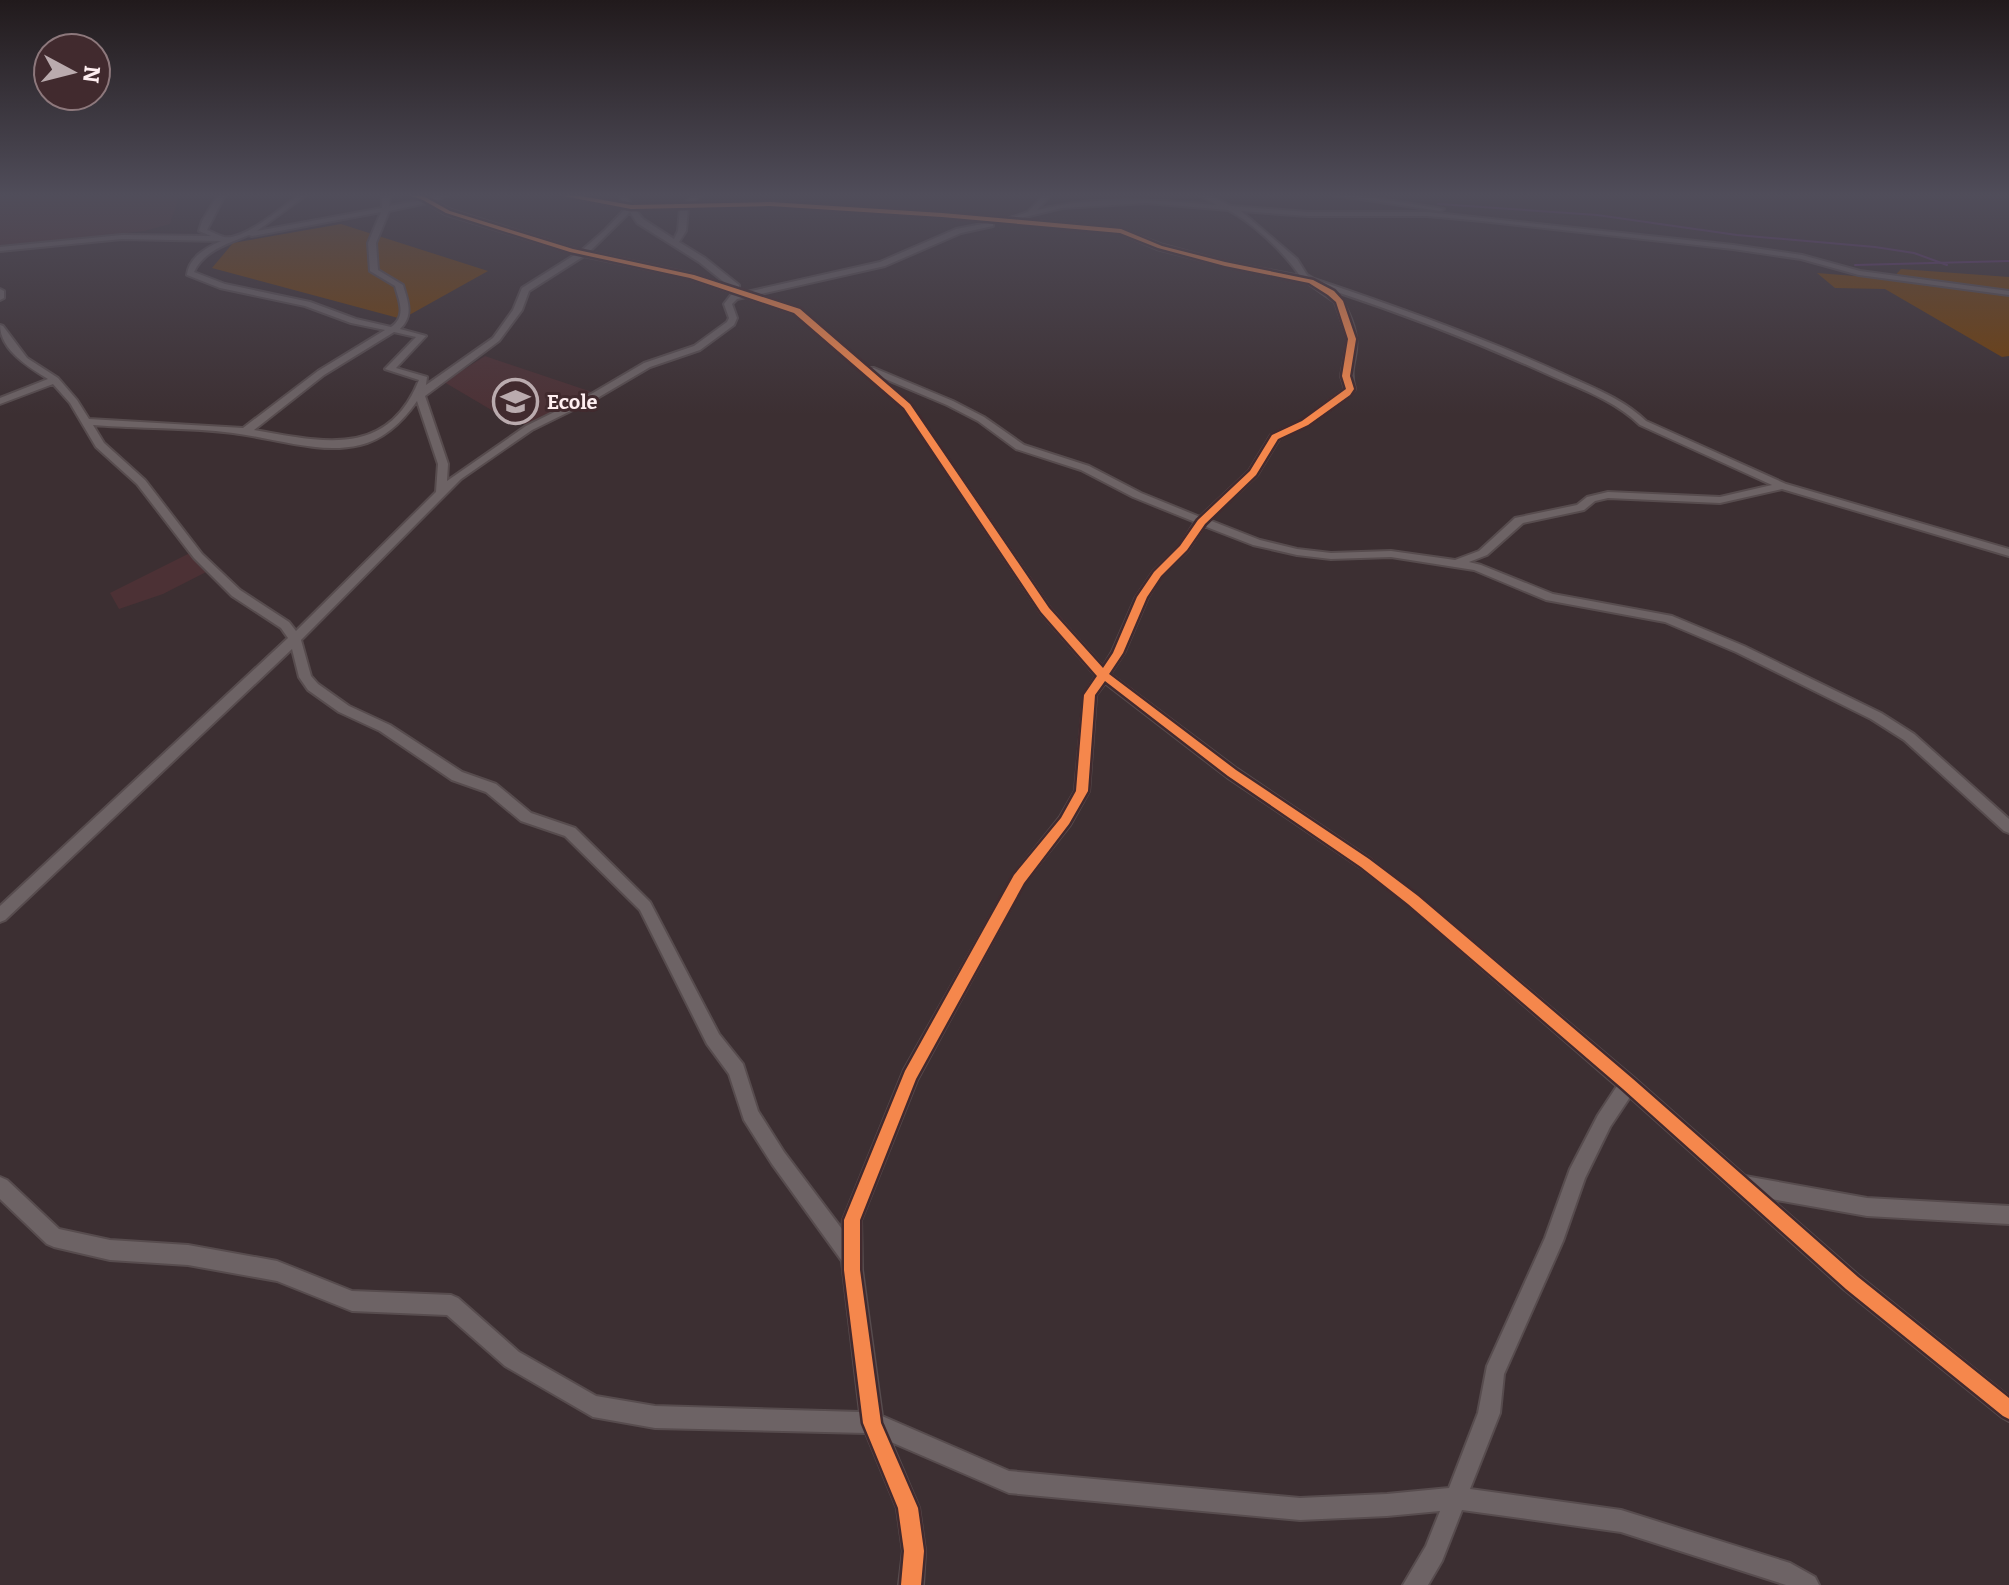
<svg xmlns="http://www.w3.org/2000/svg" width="2009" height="1585" font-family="Bitter,serif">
<rect width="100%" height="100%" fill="#3c2f32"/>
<!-- built -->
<g fill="#4c3135">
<path d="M0,193H180L170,224L144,231L0,248Z"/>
<path d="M485,356L595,393L528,424H515L444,382Z"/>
<path d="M194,551L212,569L163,594L119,609L110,593Z"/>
</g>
<!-- green -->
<g fill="#723f09">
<path d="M341,224L488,271L402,319L212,268L233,243Z"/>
<path d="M1901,269L2009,277V356L2002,357L1885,289L1835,288L1817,273L1892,279Z"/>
</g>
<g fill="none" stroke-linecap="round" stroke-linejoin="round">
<!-- stream -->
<g stroke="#5d346c" stroke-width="2">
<path d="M1438,204L1597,215L1737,235L1875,247L1914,253L1947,265"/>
<path d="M1855,265L2009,261"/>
</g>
<defs>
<g id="minor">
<path d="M219,193H226L207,230C212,232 220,236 224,237C244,241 285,205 301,193H309L257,231L382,208V193H390L389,206L422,200L400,193C410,193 418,196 427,197C435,198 445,193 454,193L434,201L451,210L581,251L605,230L626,208L548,193H565L624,204L617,193H624L632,205L684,204L695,193H703L693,203L770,202L1007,219L1028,212L1046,193H1053L1037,210C1096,195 1157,200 1217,205L1196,193H1205L1231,206L1308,212H1427L1733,245L1802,255L1860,271L2009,291V295L1859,275L1801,259L1733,249L1482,221L1427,216H1308L1241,211L1297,259L1307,275L1314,279C1398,307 1481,337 1561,373C1591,387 1622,398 1646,421L1786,484L2009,549V556L1782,489L1720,503L1608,498L1595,501L1584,510L1523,523L1487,555L1469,562L1481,565L1553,594L1672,616L1744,646L1881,713L1914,734L2009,819V833L2004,831L1904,740L1871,719L1736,652L1665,622L1546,600L1474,570L1391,557L1331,559L1297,555L1253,545L1204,526L1188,550L1161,576L1148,597L1124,653L1110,674L1237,769L1370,859L1418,896L1634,1078L1745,1176L1867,1198L2009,1206V1224L1867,1216L1771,1199L1859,1276L2009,1397V1421L2002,1417L1845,1290L1630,1097L1610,1127L1585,1178L1563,1241L1504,1374L1500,1413L1470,1489L1621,1510L1790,1563L1815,1577L1819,1585H1786L1621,1532L1462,1510L1442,1561L1428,1585H1403L1426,1546L1440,1511L1387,1516L1300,1520L1009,1493L891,1442L919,1508L925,1551L923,1585H899L903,1551L897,1508L866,1433L655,1428L593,1417L505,1366L447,1315L352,1311L277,1281L188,1265L110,1260L54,1247L47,1244L0,1199V1177L7,1180L59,1229L110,1240L188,1245L277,1261L352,1291L451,1295L458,1298L519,1352L596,1396L655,1406L860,1412L842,1261L772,1164L744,1120L729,1074L707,1044L640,910L565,836L521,821L486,792L452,780L380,731L339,712L308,690L299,677L292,649L5,920L0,922V906L288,638L281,628L232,596L194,558L137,484L96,447L70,403L53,384L0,404V398L48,379C30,368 0,350 0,325L3,326L27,358L58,378L77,400L89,419L243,428L318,371L385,330L351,323L305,306L220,288L187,275C189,257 206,248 221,241L122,239L0,251V247L122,235L211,236L199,231L202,221ZM427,203L445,214L576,254L522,288L513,310L493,338L426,385L427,377L396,368L426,336L400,329C414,315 408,302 403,285L378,270L376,243L389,211ZM1146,203L1228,210C1252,222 1285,253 1300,276L1226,262L1163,245L1121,229L1017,219L1062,208ZM770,206L942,217L1120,233L1157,249L1225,266L1308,283L1335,302L1348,339L1341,376L1345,389L1302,421L1271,435L1249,471L1200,517L1141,493L1089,466L1024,445L984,417L953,401L874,368H868L800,309L756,295L885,266L961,233L993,226V222L956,229L880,262L747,292L739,289V285L705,258L679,242L686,231L688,208ZM680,208L678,231L674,239L643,219L635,209ZM381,212L368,243L370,271L395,286C399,301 407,316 391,327L356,319L310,302L225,284L194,272C203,251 229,243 249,235L252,236ZM630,212L637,223L699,262L729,286L692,274L589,252ZM584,256L690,278L737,294L731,295L724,304L729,318L727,322L694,346L644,363L593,393L526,426L447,481L448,464L425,396L499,341L522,310L529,291ZM1334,291C1409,316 1482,344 1554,377C1584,390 1615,401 1640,425L1772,485L1720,497L1608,492L1587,497L1577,505L1515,518L1479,551L1455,560L1391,551L1331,553L1297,549L1260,540L1209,520L1257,475L1279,439L1308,425L1350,395L1355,389C1348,367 1359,356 1356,338C1354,322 1345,302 1334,291ZM746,297L794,313L904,408L1041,613L1096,676L1084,695L1075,791L1060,817L1014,875L904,1070L843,1220L842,1229L784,1152L758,1111L743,1064L719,1034L650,902L575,828L531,813L496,784L462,772L390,725L349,706L318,684L311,676L301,640L461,479L532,430L599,397L650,367L700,350L734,325L737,318L732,304L737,299ZM394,332L416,337L385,369L419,380C387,460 320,441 254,430L324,375ZM878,376L947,405L978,421L1016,449L1081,470L1133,497L1195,522L1180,546L1153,572L1136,597L1112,652L1103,667L1049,607L910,404ZM417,401L438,464L436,492L296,631L289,622L240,590L202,554L145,480L104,443L93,425C140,429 187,427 233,433C274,438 320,455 360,445C385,439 403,421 417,401ZM1105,683L1227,777L1360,867L1408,904L1617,1086L1598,1115L1570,1169L1545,1238L1487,1366L1478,1413L1449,1488L1387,1494L1300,1498L1009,1471L882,1416L862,1270L861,1220L917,1080L1024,883L1070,825L1089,791L1096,695Z"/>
<path d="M1321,193H1342L1444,209L1440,211Z"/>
<path d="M0,289L4,291V298L0,300Z"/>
</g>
</defs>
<!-- minor casing -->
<use href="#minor" stroke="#574c4e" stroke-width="4"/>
<!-- minor -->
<use href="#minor" fill="#6d6365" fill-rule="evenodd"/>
<defs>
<path id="cycleway" d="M400,193H412L425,197L450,211L573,249L694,275L800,309L910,404L1049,608L1103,668L1113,653L1137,597L1154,572L1180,546L1198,520L1250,471L1272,435L1302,421L1346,389L1342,376L1348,339L1336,302L1328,295L1309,283L1225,266L1158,248L1120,233L942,217L770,206L631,209L548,193H564L631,205L770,202L942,213L1121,229L1162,246L1225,262L1313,280L1334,291L1343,301L1356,339L1350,376L1354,389L1350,395L1308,425L1278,439L1256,475L1205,524L1187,550L1161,576L1147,597L1123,653L1109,674L1236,770L1369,859L1418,896L1633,1079L1858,1277L2009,1398V1419L2003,1416L1846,1289L1623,1089L1408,904L1361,867L1228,776L1105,681L1095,695L1088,791L1069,824L1024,883L916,1079L860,1220V1270L881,1423L918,1508L924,1551L921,1585H901L904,1551L898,1508L863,1423L844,1270V1220L905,1071L1014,875L1061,818L1076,791L1084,695L1097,676L1041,612L904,408L794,313L690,278L570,252L446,213L421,199Z"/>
</defs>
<!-- cycleway casing -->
<use href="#cycleway" stroke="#412a2e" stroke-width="5"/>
<!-- cycleway -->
<use href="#cycleway" fill="#f5874c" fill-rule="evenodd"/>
</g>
<!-- sky -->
<linearGradient id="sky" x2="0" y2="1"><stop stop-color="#211a1c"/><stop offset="0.47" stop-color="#504d5a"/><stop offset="1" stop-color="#504d5a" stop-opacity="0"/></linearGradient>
<rect width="2009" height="415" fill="url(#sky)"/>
<!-- icons -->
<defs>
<symbol id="school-ring" viewBox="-11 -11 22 22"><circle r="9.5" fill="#412a2e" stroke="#baabae" stroke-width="1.5"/><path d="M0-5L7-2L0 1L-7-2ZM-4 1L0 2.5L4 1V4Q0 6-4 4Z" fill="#baabae"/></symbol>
</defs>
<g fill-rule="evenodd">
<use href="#school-ring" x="490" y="376" width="51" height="51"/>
</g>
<g text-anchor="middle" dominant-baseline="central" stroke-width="6" stroke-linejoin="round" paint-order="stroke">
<!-- far-poi labels -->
<g font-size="20" font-weight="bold" fill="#feeef0" stroke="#412a2e" text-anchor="start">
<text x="547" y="402">Ecole</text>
</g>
</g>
<!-- north arrow -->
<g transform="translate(72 72) rotate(97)"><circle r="38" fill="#412a2e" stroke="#8d787c" stroke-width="2"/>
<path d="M0-6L14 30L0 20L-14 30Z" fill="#baabae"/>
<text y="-12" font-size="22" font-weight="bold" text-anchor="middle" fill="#feeef0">N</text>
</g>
</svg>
